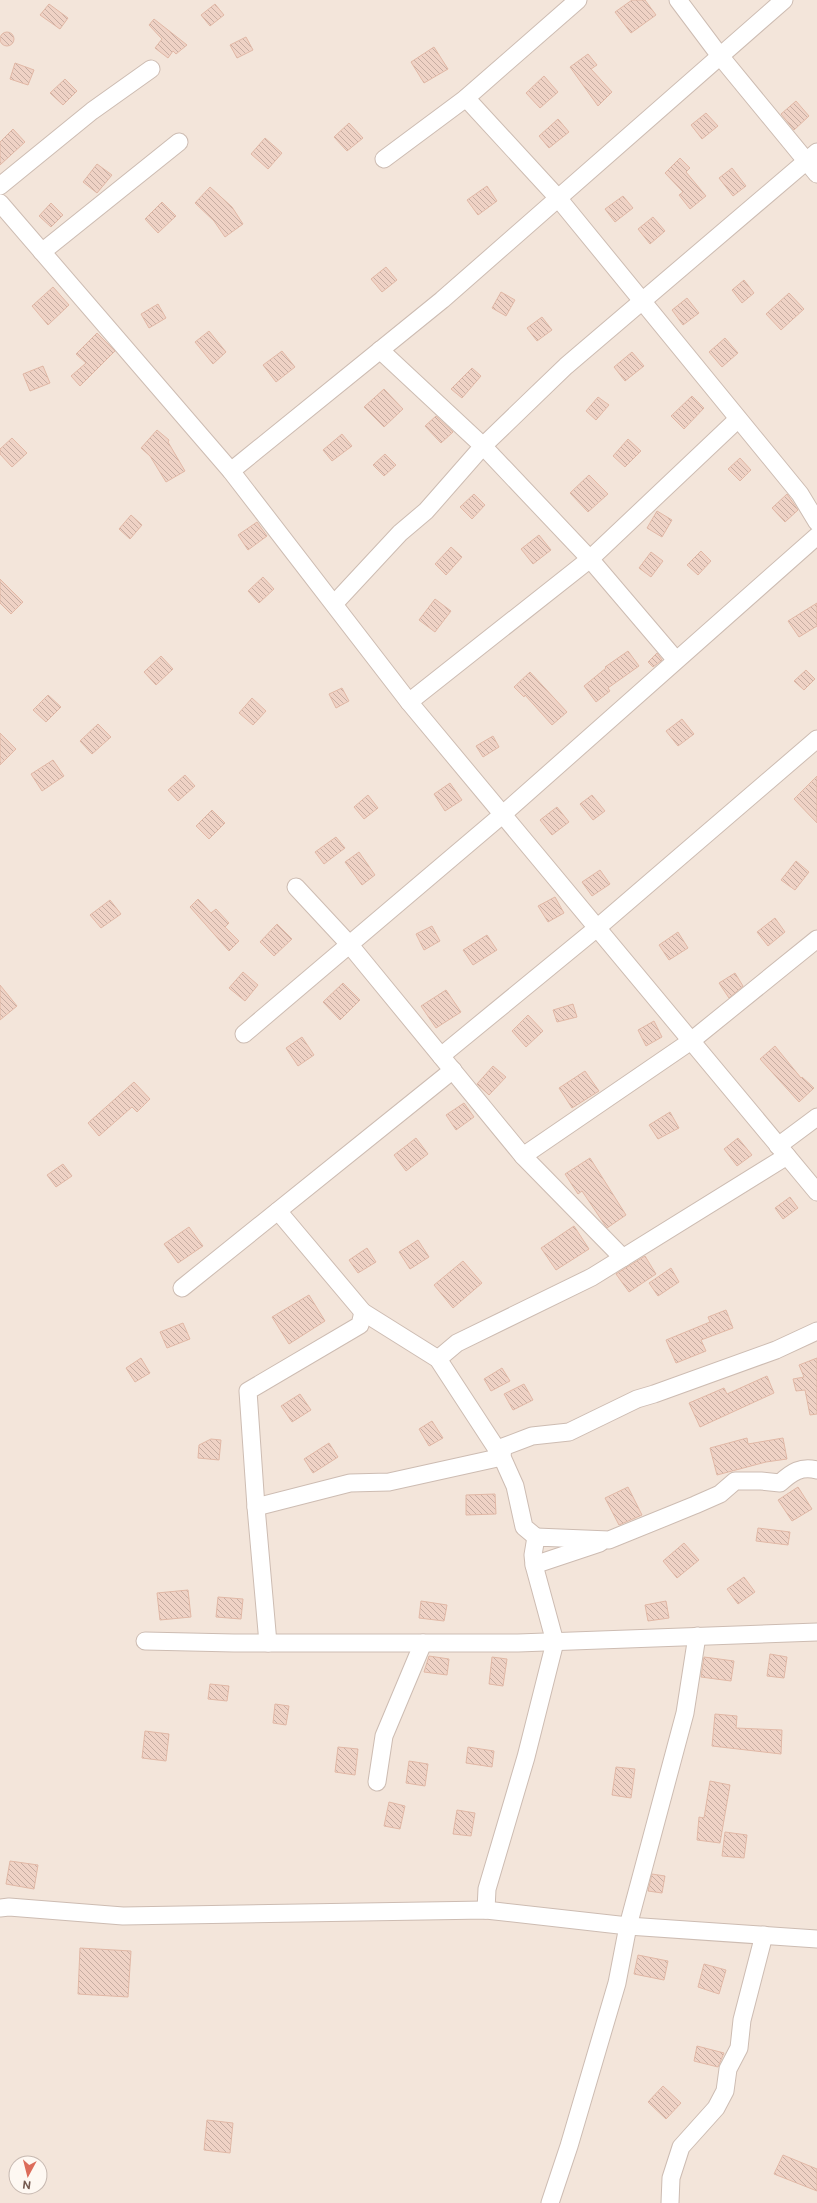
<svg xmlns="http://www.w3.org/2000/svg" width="817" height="2203" font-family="'Public Sans',sans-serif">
<defs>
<pattern id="building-back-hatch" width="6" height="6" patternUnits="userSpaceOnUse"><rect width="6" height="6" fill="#efd2c5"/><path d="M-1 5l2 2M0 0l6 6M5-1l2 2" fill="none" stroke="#c6ada2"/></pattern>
</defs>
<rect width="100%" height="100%" fill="#fbf4ec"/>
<!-- residential -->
<path fill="#f3e5da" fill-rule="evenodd" d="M0,0H817V2203H0ZM16,2163H40V2187H16Z"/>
<!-- building -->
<g fill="url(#building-back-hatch)" stroke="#e1b8a6">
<path d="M632,0H645L656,15L631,33L615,12Z"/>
<path d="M49,4L68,18L60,29L40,15Z"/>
<path d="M215,4L224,15L210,26L201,15Z"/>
<path d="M154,19L182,41L187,45L176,54L173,51L168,58L155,48L162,39L149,25Z"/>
<circle cx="7" cy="39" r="7"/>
<path d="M246,37L253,50L237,58L230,45Z"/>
<path d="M434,47L448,69L424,83L411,62Z"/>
<path d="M588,54L597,65L591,69L612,92L598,106L570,67Z"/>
<path d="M15,63L34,70L28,85L10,79Z"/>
<path d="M544,76L558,92L540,108L526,93Z"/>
<path d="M65,79L77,91L63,105L50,93Z"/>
<path d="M796,101L809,116L794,130L781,114Z"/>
<path d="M706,113L718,126L702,139L691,125Z"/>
<path d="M558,119L569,132L549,148L539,136Z"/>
<path d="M349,123L363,138L347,151L334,137Z"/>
<path d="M13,129L25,142L0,165V142Z"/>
<path d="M265,138L282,153L268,169L251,154Z"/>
<path d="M680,158L690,168L686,172L706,196L690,209L679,195L683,192L665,173Z"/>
<path d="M97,164L112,175L97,193L83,182Z"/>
<path d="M732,168L746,186L733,196L719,178Z"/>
<path d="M487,186L497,201L478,215L467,200Z"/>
<path d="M210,187L232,207L243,224L225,237L214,221L195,203Z"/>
<path d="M623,196L633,208L615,222L605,209Z"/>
<path d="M162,202L176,216L158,233L145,219Z"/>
<path d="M51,203L63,215L51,227L39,216Z"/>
<path d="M653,217L665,231L650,244L638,229Z"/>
<path d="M386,267L397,280L382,292L371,279Z"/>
<path d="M744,280L754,293L742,303L732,290Z"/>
<path d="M53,287L69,305L48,325L32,306Z"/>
<path d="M501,292L515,300L506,316L492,308Z"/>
<path d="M789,293L804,309L781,330L766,314Z"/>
<path d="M687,298L699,313L683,325L672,310Z"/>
<path d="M158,304L166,318L149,328L141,314Z"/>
<path d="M542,317L552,330L537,341L527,328Z"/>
<path d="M209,331L226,352L213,364L195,342Z"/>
<path d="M97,333L115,351L80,386L71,376L86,363L76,354Z"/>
<path d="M725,338L738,353L722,367L709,352Z"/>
<path d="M282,351L295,367L276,382L263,365Z"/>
<path d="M632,352L644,366L625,381L614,367Z"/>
<path d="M43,366L50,383L30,391L23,374Z"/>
<path d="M472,368L481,376L462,398L451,389Z"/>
<path d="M384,389L403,409L384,427L364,407Z"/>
<path d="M692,396L704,408L684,429L671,416Z"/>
<path d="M598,397L609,405L596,420L586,411Z"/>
<path d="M436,416L453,432L441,443L425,426Z"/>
<path d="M157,430L169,440L168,442L185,471L166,482L150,456L141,448Z"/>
<path d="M342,434L352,446L332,461L323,450Z"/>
<path d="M12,438L27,453L12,467L0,454V449Z"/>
<path d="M628,439L641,451L625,467L613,456Z"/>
<path d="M385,454L396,465L384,476L373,465Z"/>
<path d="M740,458L751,470L740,481L728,469Z"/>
<path d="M589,475L608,494L588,512L570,493Z"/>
<path d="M474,494L485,505L472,519L460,507Z"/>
<path d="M787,494L798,510L785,522L772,508Z"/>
<path d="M657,511L672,520L662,537L647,528Z"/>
<path d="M131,515L142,525L130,539L119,529Z"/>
<path d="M257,522L267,536L248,550L238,535Z"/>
<path d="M539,535L551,550L533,564L521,549Z"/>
<path d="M451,547L462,557L446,575L435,564Z"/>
<path d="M701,551L711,561L698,575L687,565Z"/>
<path d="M651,552L663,561L651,577L639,568Z"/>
<path d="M263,577L274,589L259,603L248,591Z"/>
<path d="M0,579L23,602L11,614L0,603Z"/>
<path d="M435,599L451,611L435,632L419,620Z"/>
<path d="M817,603V626L799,637L788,621Z"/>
<path d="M628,651L639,666L608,688L610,691L596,702L584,686L606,668L605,667Z"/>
<path d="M657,653L662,660L653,667L648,662Z"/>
<path d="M161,656L173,669L156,685L144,672Z"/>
<path d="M806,670L815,679L804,690L794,681Z"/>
<path d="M530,672L567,712L552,725L525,695L524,697L514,687Z"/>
<path d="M342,688L349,701L336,708L329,694Z"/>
<path d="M48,695L61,707L46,722L33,710Z"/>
<path d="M252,698L266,711L253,725L239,713Z"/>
<path d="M682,719L694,734L678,746L666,731Z"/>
<path d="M98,724L111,737L92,754L80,741Z"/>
<path d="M0,733L16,749L0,765Z"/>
<path d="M493,736L499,747L483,757L476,746Z"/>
<path d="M53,760L64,776L42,791L31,774Z"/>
<path d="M185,775L195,786L178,801L168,790Z"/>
<path d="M817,776V823L794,799Z"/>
<path d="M450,783L462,800L445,811L434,794Z"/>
<path d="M368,795L378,808L364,819L354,807Z"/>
<path d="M592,795L605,811L593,820L580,804Z"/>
<path d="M557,807L569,822L552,835L540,820Z"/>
<path d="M212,810L225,823L209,839L196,826Z"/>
<path d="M336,837L345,848L324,864L315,852Z"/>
<path d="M359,852L375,875L362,885L345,862Z"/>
<path d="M796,861L809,872L795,890L781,880Z"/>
<path d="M600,870L610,884L592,896L582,882Z"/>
<path d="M555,897L564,913L548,922L538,906Z"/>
<path d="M198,899L211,913L216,909L229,923L225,927L239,941L229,951L190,907Z"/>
<path d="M110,900L121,914L101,928L90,915Z"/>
<path d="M775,918L785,932L768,946L757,932Z"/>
<path d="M277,924L292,939L274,956L260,942Z"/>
<path d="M432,926L440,941L424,950L416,934Z"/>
<path d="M678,932L688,948L669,960L659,945Z"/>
<path d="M487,935L497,950L473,965L463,950Z"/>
<path d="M243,972L258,985L245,1001L229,988Z"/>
<path d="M735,973L743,986L729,998L719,983Z"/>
<path d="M343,983L360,1000L340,1020L323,1002Z"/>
<path d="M0,985L17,1006L0,1020Z"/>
<path d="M446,990L461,1012L436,1028L421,1006Z"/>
<path d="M573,1004L577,1017L557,1022L553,1010Z"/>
<path d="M528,1015L543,1031L526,1047L512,1031Z"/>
<path d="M654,1021L662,1037L646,1046L638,1030Z"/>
<path d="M302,1037L314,1055L298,1066L286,1048Z"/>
<path d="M775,1046L801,1078L802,1077L814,1088L799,1102L760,1059Z"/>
<path d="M493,1066L506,1077L489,1095L477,1084Z"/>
<path d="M585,1071L599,1091L572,1108L559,1088Z"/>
<path d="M134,1082L150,1099L137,1112L132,1107L99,1136L88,1123Z"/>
<path d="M464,1103L474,1117L456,1130L446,1115Z"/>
<path d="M670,1112L679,1128L658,1139L649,1125Z"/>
<path d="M416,1138L428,1154L406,1171L394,1155Z"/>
<path d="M738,1138L752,1155L737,1166L724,1149Z"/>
<path d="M590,1158L626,1215L607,1228L582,1191L578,1194L565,1174Z"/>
<path d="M63,1164L72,1176L56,1187L47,1175Z"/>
<path d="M790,1197L798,1208L783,1219L775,1208Z"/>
<path d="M574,1226L589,1249L556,1270L541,1248Z"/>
<path d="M189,1227L203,1246L178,1263L164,1244Z"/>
<path d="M418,1240L429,1257L410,1269L399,1252Z"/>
<path d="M367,1248L376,1262L358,1273L349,1260Z"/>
<path d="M645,1256L656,1274L629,1292L616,1274Z"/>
<path d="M463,1261L482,1283L453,1308L434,1285Z"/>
<path d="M671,1268L679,1282L658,1296L649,1283Z"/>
<path d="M309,1295L325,1321L289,1344L272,1317Z"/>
<path d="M726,1310L733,1328L701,1340L706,1351L676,1363L666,1340L710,1322L708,1317Z"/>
<path d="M183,1323L190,1339L167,1348L160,1332Z"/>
<path d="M141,1358L150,1373L135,1382L126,1368Z"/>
<path d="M817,1358V1414L810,1415L805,1390L796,1391L793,1379L804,1377L799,1365Z"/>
<path d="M502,1368L510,1381L491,1391L484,1379Z"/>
<path d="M767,1376L774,1393L700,1427L689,1403L724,1388L727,1394Z"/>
<path d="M524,1384L533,1400L513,1410L504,1394Z"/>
<path d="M300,1394L311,1410L292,1422L281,1406Z"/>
<path d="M432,1421L443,1438L429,1446L419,1429Z"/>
<path d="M747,1438L748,1444L783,1438L787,1459L766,1462L717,1475L710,1448Z"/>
<path d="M211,1439L221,1440L219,1460L198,1458L199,1445Z"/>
<path d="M329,1443L338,1457L313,1473L304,1459Z"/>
<path d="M628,1487L642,1515L619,1525L605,1498Z"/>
<path d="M798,1487L812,1509L792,1521L778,1500Z"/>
<path d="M495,1494L496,1514L466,1515V1495Z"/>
<path d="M758,1528L790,1532L788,1545L756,1541Z"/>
<path d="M684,1543L699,1560L677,1578L663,1561Z"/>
<path d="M744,1577L755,1592L738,1604L727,1589Z"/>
<path d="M188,1590L191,1617L160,1620L157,1593Z"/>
<path d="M218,1597L243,1599L241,1619L216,1617Z"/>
<path d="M421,1601L447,1605L444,1621L419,1618Z"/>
<path d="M666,1601L669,1618L648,1621L645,1605Z"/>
<path d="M770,1654L787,1657L784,1678L767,1676Z"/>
<path d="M429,1656L449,1659L447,1675L424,1672Z"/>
<path d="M492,1657L507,1659L503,1686L489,1684Z"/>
<path d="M704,1657L734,1661L731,1681L701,1677Z"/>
<path d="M210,1684L229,1686L227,1701L208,1699Z"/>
<path d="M275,1704L289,1706L286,1725L273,1723Z"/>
<path d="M715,1714L737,1716L736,1728L782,1730L781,1754L712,1746Z"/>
<path d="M145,1731L169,1734L166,1761L142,1758Z"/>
<path d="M338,1747L358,1749L355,1775L335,1772Z"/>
<path d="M468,1747L494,1751L492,1767L466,1763Z"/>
<path d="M409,1761L428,1764L425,1786L406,1783Z"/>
<path d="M616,1767L635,1769L631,1798L612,1795Z"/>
<path d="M710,1781L730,1785L720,1843L697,1840L699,1817L704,1818Z"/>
<path d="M389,1802L405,1806L400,1829L384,1826Z"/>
<path d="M457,1810L475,1813L471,1836L453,1834Z"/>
<path d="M725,1832L747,1835L744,1858L722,1856Z"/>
<path d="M10,1861L38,1865L34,1889L6,1884Z"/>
<path d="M652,1874L665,1876L662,1893L648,1891Z"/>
<path d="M80,1948L131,1951L128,1997L78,1994Z"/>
<path d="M638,1955L668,1961L664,1980L634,1974Z"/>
<path d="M704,1964L726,1970L719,1994L698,1987Z"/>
<path d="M697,2046L724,2053L718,2067L694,2061Z"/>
<path d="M663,2086L681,2103L666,2119L648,2102Z"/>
<path d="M207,2120L233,2123L230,2153L204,2150Z"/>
<path d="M783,2155L817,2169V2191L774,2174Z"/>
</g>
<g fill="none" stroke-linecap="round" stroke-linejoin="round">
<defs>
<g id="minor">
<path d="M678,0L720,56L817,174"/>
<path d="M466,98L558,198L800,494L817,522"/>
<path d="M384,159L466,98L578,0"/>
<path d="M0,186L92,111L151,69"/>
<path d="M0,203L231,471L409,702L817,1192"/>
<path d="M42,252L179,142"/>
<path d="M380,350L483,446L590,559L676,660"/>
<path d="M231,471L442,300L784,0"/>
<path d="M334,604L400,533L426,511L483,446L566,366L817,152"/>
<path d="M409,702L590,559L738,419"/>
<path d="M296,887L349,944L523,1156L691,1041L817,939"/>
<path d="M244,1034L502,815L817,536"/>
<path d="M441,1056L597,928L817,739"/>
<path d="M778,1146L817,1117"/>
<path d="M523,1156L623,1258"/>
<path d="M182,1288L453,1070"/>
<path d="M438,1359L457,1343L592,1277L787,1156"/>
<path d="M256,1507L350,1483L389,1482L502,1457L438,1359L363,1312L278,1211"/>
<path d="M536,1537L524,1527L515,1486L502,1457L503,1447L532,1436L569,1432L637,1399L654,1394L776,1350L817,1331"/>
<path d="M534,1565L600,1543"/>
<path d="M145,1641L234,1643H518L817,1632"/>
<path d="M268,1643L256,1507L248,1391L360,1325L363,1312"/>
<path d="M377,1782L384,1736L423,1643"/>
<path d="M0,1908L9,1907L123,1916L486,1910L628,1926L817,1939"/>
<path d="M486,1910L487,1889L526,1757L555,1642L534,1565L533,1555L536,1537L609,1540L695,1505L720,1494L735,1481H761L780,1483C792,1472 801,1466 817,1470"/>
<path d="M550,2203L569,2146L617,1983L628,1926L685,1713L697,1636"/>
<path d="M670,2203L671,2178L681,2147L716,2108L725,2091L728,2069L739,2048L742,2020L764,1935"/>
</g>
</defs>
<!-- minor casing -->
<use href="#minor" stroke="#cdbcb2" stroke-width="19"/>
<!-- minor -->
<use href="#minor" stroke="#fff" stroke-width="17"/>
</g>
<!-- north arrow -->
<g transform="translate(28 2175) rotate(187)"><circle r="19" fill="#fef8f2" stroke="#c7b9b1"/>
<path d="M0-3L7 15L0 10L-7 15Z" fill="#dc6c5a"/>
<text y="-6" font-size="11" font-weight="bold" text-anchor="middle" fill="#755a50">N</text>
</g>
</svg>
